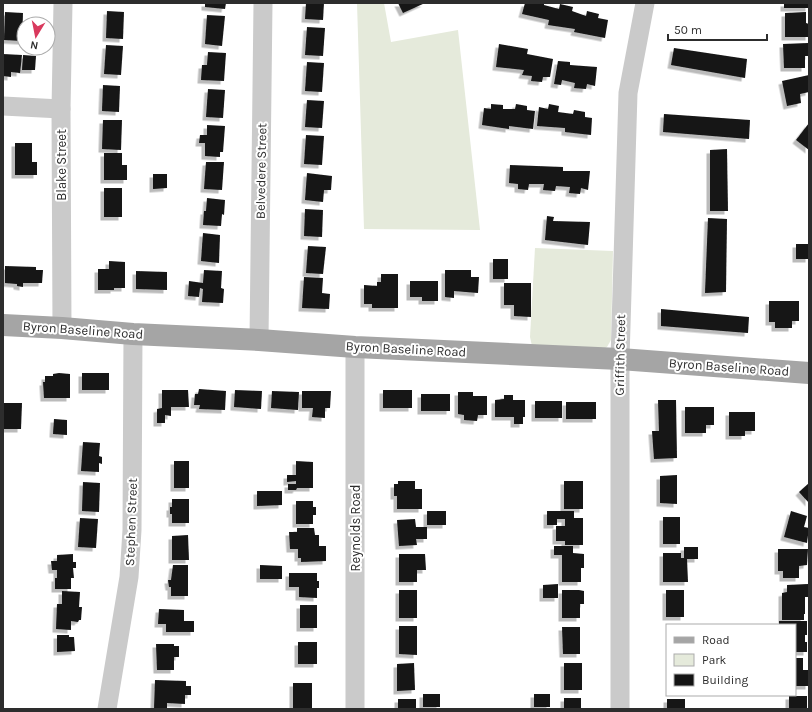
<svg xmlns="http://www.w3.org/2000/svg" width="812" height="712" font-family="Karla,sans-serif">
<defs>
<filter id="shadow"><feDropShadow dx="-3.5" dy="3.5" stdDeviation="0" flood-color="#0004"/></filter>
</defs>
<rect width="100%" height="100%" fill="#fff"/>
<!-- green -->
<g fill="#e5eadb">
<path d="M357,3H384L391,42L458,30L480,230L364,229Z"/>
<path d="M535,248L613,251L611,340L607,347L601,350L532,346L530,337Z"/>
</g>
<!-- building -->
<g fill="#141414" filter="url(#shadow)">
<path d="M205,3H226L225,9L205,7Z"/>
<path d="M306,3H324L323,20L305,19Z"/>
<path d="M398,3H425L403,13Z"/>
<path d="M525,3H544V5L559,9L560,4L573,7L572,11L586,16L587,11L599,14L598,18L608,20L605,38L574,32L575,29L548,25L549,20L522,14Z"/>
<rect x="784" y="3" width="25" height="5"/>
<path d="M107,11L124,12L123,39L106,38Z"/>
<path d="M5,12L23,13L22,41L4,40Z"/>
<path d="M806,12V23L809,24V37H785V13Z"/>
<path d="M207,15L225,16L222,46L205,44Z"/>
<path d="M307,27L325,28L323,56L305,55Z"/>
<path d="M808,43L809,56H805V68H784L783,44Z"/>
<path d="M499,44L528,49L527,54L553,59L550,77H543L542,82L531,81L532,76L522,75L524,70L496,67Z"/>
<path d="M106,45L123,46L121,75L104,74Z"/>
<path d="M674,48L747,59L745,78L671,65Z"/>
<path d="M208,52L226,53L224,81L201,80L202,65H207Z"/>
<path d="M3,54L22,55L20,73L11,72V77L3,76Z"/>
<path d="M23,55L36,56L35,70H22Z"/>
<path d="M558,61L570,62V65L597,67L595,86L587,84L586,89L574,88L575,83L562,80L561,85L554,84Z"/>
<path d="M307,62L324,63L322,92L305,91Z"/>
<path d="M809,75V92L800,94L801,103L787,106L782,81Z"/>
<path d="M103,85L120,86L119,112L102,111Z"/>
<path d="M208,89L225,90L223,118L206,117Z"/>
<path d="M307,100L324,101L322,128L305,127Z"/>
<path d="M491,104L503,105V109H515L516,104L527,106V110L535,111L533,129L509,126V129L482,125L484,108L491,109Z"/>
<path d="M549,104L559,106L558,112L573,114L574,110L585,112V117L592,118L591,135L565,132V128L537,126L539,107L548,109Z"/>
<path d="M664,114L750,120L749,139L663,132Z"/>
<path d="M103,120H122L121,150L102,149Z"/>
<path d="M809,123V150L796,140Z"/>
<path d="M207,125L225,126L223,152H220V157L205,156V143H199L200,135H207Z"/>
<path d="M306,135L324,136L322,165L304,164Z"/>
<path d="M15,143H32V162H37V175H15Z"/>
<path d="M727,149L728,211H710V150Z"/>
<path d="M104,153H122V165H127V180H104Z"/>
<path d="M206,162H224L222,190L204,189Z"/>
<path d="M510,165L563,167V171H590L588,190L581,188L580,194L569,193L570,187L556,186L555,191L543,190L544,184H529L528,190L518,189V184L509,183Z"/>
<path d="M307,173L332,176L331,190H324L323,202L305,200Z"/>
<path d="M153,174H167V188L153,189Z"/>
<rect x="104" y="188" width="18" height="29"/>
<path d="M207,198L225,200L224,215L222,214L221,226L203,225L204,211H206Z"/>
<path d="M305,209L323,210L322,237L304,236Z"/>
<path d="M547,216L554,217L553,221L590,222L588,245L545,240Z"/>
<path d="M708,218L727,219L726,292L705,293Z"/>
<path d="M203,233L220,235L219,263L201,261Z"/>
<rect x="796" y="244" width="13" height="15"/>
<path d="M308,246L326,247L323,274L306,273Z"/>
<rect x="493" y="259" width="15" height="20"/>
<path d="M109,261L125,262V288H114V290H98V269H109Z"/>
<path d="M5,266L36,267V270H43L42,283H23V287L17,286V284L5,283Z"/>
<path d="M204,270L222,271L221,288L224,289L223,303L202,302L203,289L200,288L199,297L188,296L189,281L203,283Z"/>
<path d="M445,270H471V277H479L478,293L454,291V298L445,297Z"/>
<path d="M136,271L167,272V290L136,289Z"/>
<path d="M381,274H398V308H372V304H364V285L377,286V282H381Z"/>
<path d="M304,277L323,278L322,293L330,294L329,309L302,308Z"/>
<path d="M410,281H438V301H422V297H410Z"/>
<path d="M504,283H531V317L514,316V305H504Z"/>
<path d="M769,301H799V321H792V328H775V322H769Z"/>
<path d="M661,309L749,317L748,333L661,326Z"/>
<path d="M59,373L70,374V398H44L43,382H45V376H53V374Z"/>
<rect x="82" y="373" width="27" height="17"/>
<path d="M199,389L226,391L225,410L199,409L200,405H194L195,394H198Z"/>
<path d="M162,390H188L189,407H171V416L165,415V423H157V409L162,408Z"/>
<path d="M235,390L262,391L261,409L234,407Z"/>
<rect x="383" y="390" width="29" height="18"/>
<path d="M272,391L299,392L298,410L271,408Z"/>
<path d="M302,391H331L330,408H325V418L312,417L313,408H302Z"/>
<path d="M458,392H473V396H487V415H478L477,421L464,420V415L458,414Z"/>
<rect x="421" y="394" width="29" height="17"/>
<path d="M504,395H513V400H525V417H523V424H514V417H495V400L504,399Z"/>
<path d="M658,400H676L677,458L654,459L652,431H659Z"/>
<rect x="535" y="401" width="27" height="17"/>
<rect x="566" y="402" width="30" height="17"/>
<path d="M3,403H22L21,429H3Z"/>
<path d="M685,407H714V425H706V433H685Z"/>
<path d="M729,412H755V431H745V436H729Z"/>
<path d="M54,419L67,420V435L53,434Z"/>
<path d="M83,442L100,443L99,456L102,457V464L99,463V472L81,471Z"/>
<rect x="174" y="461" width="15" height="27"/>
<path d="M296,461L313,462V488H297L296,490H288V484H296V481L287,482V475H296Z"/>
<path d="M677,475V504L660,503V476Z"/>
<path d="M398,481H415V489H422V509H397V496H394V484H398Z"/>
<rect x="564" y="481" width="19" height="28"/>
<path d="M83,482L100,483L99,512L82,511Z"/>
<path d="M809,483V503L799,492Z"/>
<path d="M257,491H282V505L257,506Z"/>
<path d="M172,499H189V523H172V514H170V507H172Z"/>
<path d="M296,501H313V507H316V515H313V524H296Z"/>
<rect x="427" y="511" width="19" height="14"/>
<path d="M547,511H574V518H583V545H565V541H556V526H565V519H557V525H547Z"/>
<path d="M791,511L807,516L804,527L809,528L807,543L784,537Z"/>
<rect x="663" y="517" width="17" height="27"/>
<path d="M80,518L98,519L96,548L78,547Z"/>
<path d="M415,519L416,527H427V539H416L417,545L399,546L397,520Z"/>
<path d="M297,528H314L315,535H319V546H326V561L301,562V558H298V549H290L289,532H297Z"/>
<path d="M188,535L189,560H172V536Z"/>
<path d="M554,546H573V553L584,554V568H581V582H562V555H554Z"/>
<path d="M684,547H698V559H687L688,582H663V553H681V558H684Z"/>
<path d="M778,549H808L807,565L799,566V578H783V571H778Z"/>
<path d="M73,554V562H76V568H73L74,578H71V589H55V578H57V570H52L51,561H57V555Z"/>
<path d="M399,554H425L426,570H417V582H399Z"/>
<path d="M173,565H188V596H171V587H169L168,580H171Z"/>
<path d="M260,565L282,566V579H260Z"/>
<path d="M289,573H317V581H319V588H317V598L299,597V587H289Z"/>
<path d="M558,584V598H543V585Z"/>
<path d="M808,584V597H805V614H804V620H782V593L787,592V585Z"/>
<rect x="399" y="590" width="18" height="28"/>
<path d="M562,590H579L584,591V604H580V618H562Z"/>
<rect x="666" y="590" width="18" height="27"/>
<path d="M62,591L80,592L79,607H82L81,620H79L78,622L71,621V630L56,629L57,604H62Z"/>
<rect x="300" y="605" width="17" height="23"/>
<path d="M159,609L184,610V621H194V632H166V624H158Z"/>
<path d="M779,621H807V635H805V642H807V652H795V625H779Z"/>
<path d="M399,626H417V655L399,654Z"/>
<path d="M562,627H580V654H563Z"/>
<path d="M57,635H69V637H74L75,651L57,652Z"/>
<rect x="298" y="642" width="19" height="22"/>
<path d="M156,644H174V646H179V657H174V670H157Z"/>
<path d="M795,658H803V670H809V686H795Z"/>
<path d="M414,663L415,690L397,691V664Z"/>
<rect x="564" y="663" width="18" height="27"/>
<path d="M155,680L186,681V686H191V695H185V704L167,703V709H154Z"/>
<rect x="293" y="683" width="19" height="26"/>
<rect x="423" y="694" width="17" height="13"/>
<rect x="534" y="694" width="16" height="13"/>
<rect x="789" y="696" width="18" height="13"/>
<rect x="564" y="698" width="17" height="11"/>
<rect x="398" y="699" width="18" height="10"/>
<rect x="667" y="699" width="18" height="10"/>
</g>
<g fill="none" stroke-linecap="round" stroke-linejoin="round">
<!-- minor -->
<g stroke="#cacaca" stroke-width="19">
<path d="M3,106L61,109"/>
<path d="M62,328L61,109L63,3"/>
<path d="M259,340L263,3"/>
<path d="M355,347V709"/>
<path d="M107,709L129,577L132,530L133,334"/>
<path d="M620,709V359L628,93L645,3"/>
</g>
<!-- major -->
<path stroke="#a5a5a5" stroke-width="22" d="M3,325L62,328L133,334L259,340L355,347L620,359L809,373"/>
</g>
<g text-anchor="middle" dominant-baseline="central" stroke-width="4" stroke-linejoin="round" paint-order="stroke">
<!-- street labels -->
<g font-size="13" fill="#2d2d2d" stroke="#fff">
<text transform="translate(61 165) rotate(-90)">Blake Street</text>
<text transform="translate(261 171) rotate(-89)">Belvedere Street</text>
<text transform="translate(83 330) rotate(4)">Byron Baseline Road</text>
<text transform="translate(406 349) rotate(3)">Byron Baseline Road</text>
<text transform="translate(620 355) rotate(-89)">Griffith Street</text>
<text transform="translate(729 367) rotate(4)">Byron Baseline Road</text>
<text transform="translate(131 522) rotate(-88)">Stephen Street</text>
<text transform="translate(355 528) rotate(-90)">Reynolds Road</text>
</g>
</g>
<!-- border -->
<rect width="812" height="712" fill="none" stroke="#2d2d2d" stroke-width="8"/>
<!-- legend -->
<rect x="666" y="624" width="130" height="72" fill="#ffffff" stroke="#ababab"/>
<rect x="674" y="637" width="20" height="6" fill="#a5a5a5" stroke="#ababab"/>
<text x="702" y="644" font-size="12" fill="#2d2d2d">Road</text>
<rect x="674" y="654" width="20" height="12" fill="#e5eadb" stroke="#ababab"/>
<text x="702" y="664" font-size="12" fill="#2d2d2d">Park</text>
<rect x="674" y="674" width="20" height="12" fill="#141414" stroke="#ababab"/>
<text x="702" y="684" font-size="12" fill="#2d2d2d">Building</text>
<!-- north arrow -->
<g transform="translate(36 36) rotate(190)"><circle r="19" fill="#ffffff" stroke="#ababab"/>
<path d="M0-3L7 15L0 10L-7 15Z" fill="#d9395d"/>
<text y="-6" font-size="11" font-weight="bold" text-anchor="middle" fill="#2d2d2d">N</text>
</g>
<!-- scale -->
<path d="M668 34v6h99v-6" fill="none" stroke="#2d2d2d" stroke-width="2"/>
<text x="674" y="34" font-size="12" fill="#2d2d2d" stroke="#ffffff" stroke-width="3" paint-order="stroke">50 m</text>
</svg>
